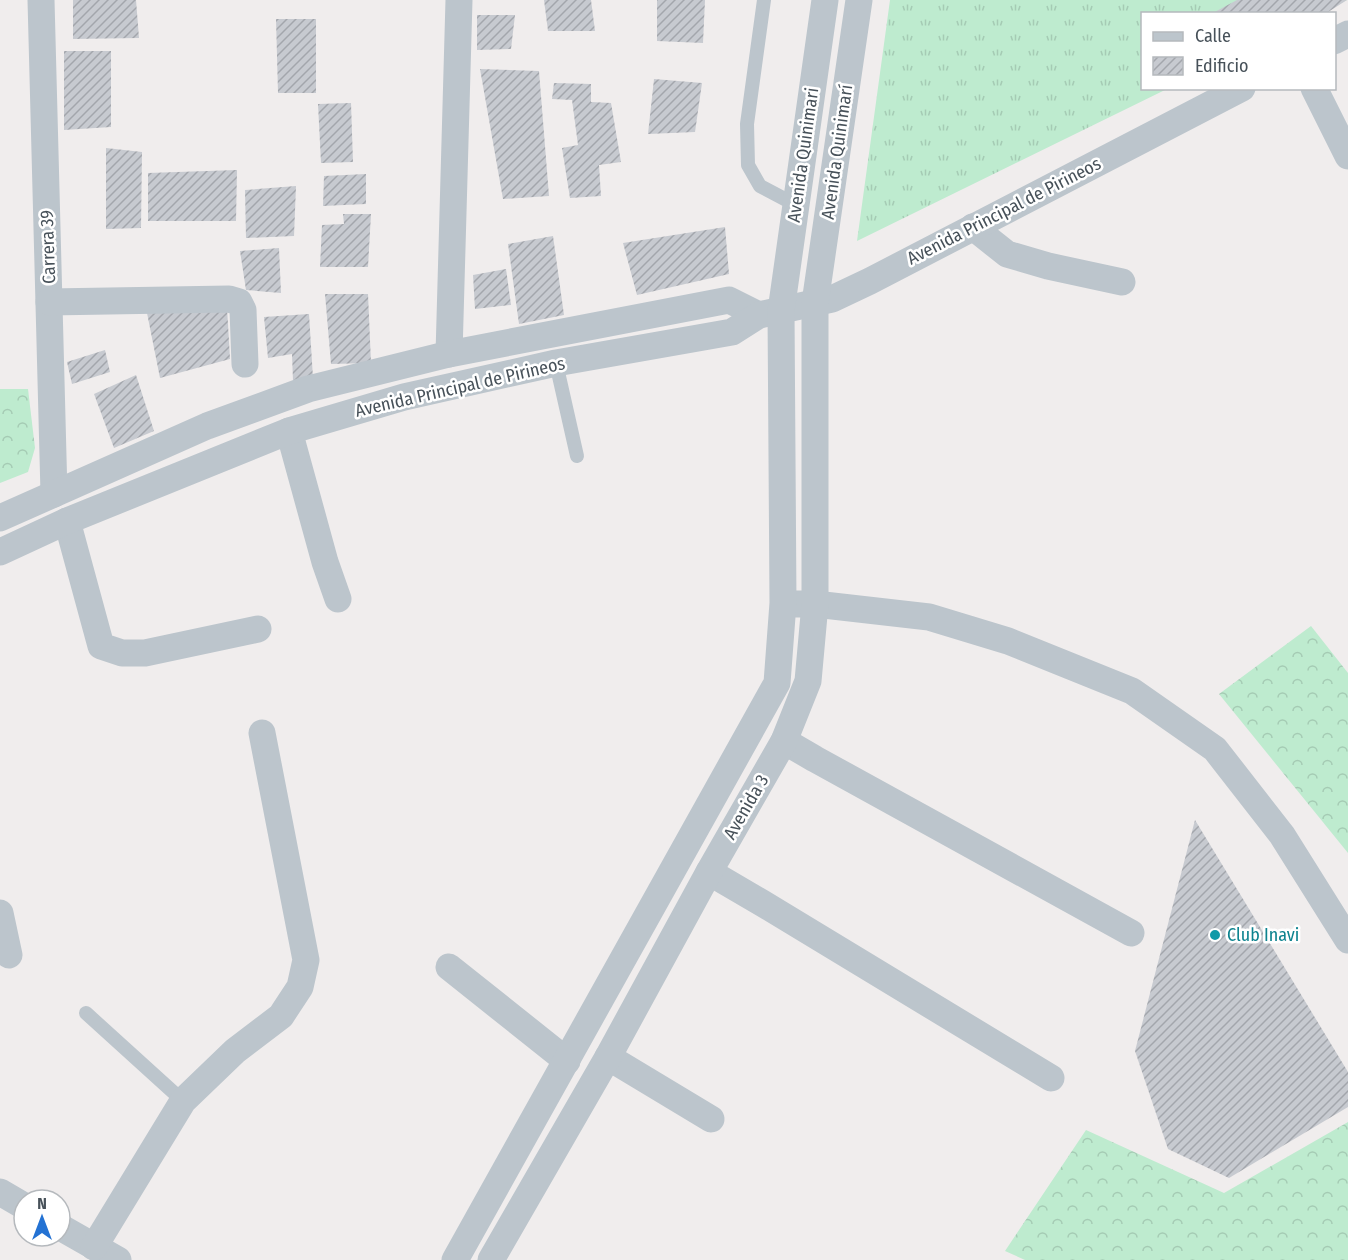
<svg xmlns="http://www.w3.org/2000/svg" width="1348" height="1260" font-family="'Fira Sans Condensed',sans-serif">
<defs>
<pattern id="grass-tufts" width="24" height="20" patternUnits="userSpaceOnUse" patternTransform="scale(1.5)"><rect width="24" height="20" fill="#beebcf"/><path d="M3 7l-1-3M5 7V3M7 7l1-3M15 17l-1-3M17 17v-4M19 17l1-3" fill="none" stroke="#a5cbb4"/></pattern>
<pattern id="forest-crowns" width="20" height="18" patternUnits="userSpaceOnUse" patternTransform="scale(1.5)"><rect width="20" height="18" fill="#beebcf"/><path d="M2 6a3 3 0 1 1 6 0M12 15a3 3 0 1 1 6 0" fill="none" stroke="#a5cbb4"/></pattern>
<pattern id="building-hatch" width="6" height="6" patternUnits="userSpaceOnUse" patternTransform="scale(1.5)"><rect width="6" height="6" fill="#c7cad0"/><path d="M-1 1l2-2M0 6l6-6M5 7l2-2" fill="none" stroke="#a3a6ac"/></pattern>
</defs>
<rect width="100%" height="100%" fill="#f0eded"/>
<!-- grass -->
<path fill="url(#grass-tufts)" d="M890,0H1347L1319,13L1142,14V88L1167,89L857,241Z"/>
<!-- forest -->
<g fill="url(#forest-crowns)">
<path d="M0,389H28L35,448L28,472L0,483Z"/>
<path d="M1311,626L1348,673V853L1219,694Z"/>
<path d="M1348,1122V1260H1025L1005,1251L1086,1130L1224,1193Z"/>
</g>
<!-- building -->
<g fill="url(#building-hatch)">
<path d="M73,0H136L139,38L73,39Z"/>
<path d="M544,0H591L595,31H548Z"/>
<path d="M657,0H705L703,43L657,41Z"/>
<path d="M1237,0H1347L1325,14H1211Z"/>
<path d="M477,15H515L511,49L477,50Z"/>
<path d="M276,19H316V93H278Z"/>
<path d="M64,51H111V127L64,130Z"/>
<path d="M480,69L539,71L549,196L503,199Z"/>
<path d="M654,79L702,83L695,132L648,134Z"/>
<path d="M554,83L591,84V102L611,103L621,162L599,165L601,196L570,198L562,148L578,145L572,100L552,99Z"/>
<path d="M351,103L353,162L321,163L318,104Z"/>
<path d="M106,148L142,152L141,228L106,229Z"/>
<path d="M237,170L236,221H148V173Z"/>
<path d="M366,174V204L323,206L324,176Z"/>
<path d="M296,186L294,236L246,238L245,190Z"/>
<path d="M343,214H371L368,267H320L322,225L344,224Z"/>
<path d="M725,227L729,274L637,295L623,243Z"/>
<path d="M553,236L564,315L519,324L508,244Z"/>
<path d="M279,248L281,293L246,290L240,251Z"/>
<path d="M506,269L511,305L475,309L473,275Z"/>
<path d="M325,294H368L371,363L331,364Z"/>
<path d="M227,307L230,359L160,378L147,313Z"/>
<path d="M309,314L313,378L293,381L292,354L268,358L264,317Z"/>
<path d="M105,350L110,372L72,384L67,362Z"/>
<path d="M136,375L154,431L114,448L94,394Z"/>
<path d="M1195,820L1348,1072V1107L1229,1178L1168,1149L1135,1051Z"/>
</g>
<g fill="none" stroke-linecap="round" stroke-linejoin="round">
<!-- service -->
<g stroke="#bcc5cc" stroke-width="14">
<path d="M764,0L747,124L748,165L760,186L796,205"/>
<path d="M556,363L577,456"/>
<path d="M86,1013L183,1101"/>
</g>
<!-- minor -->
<g stroke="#bcc5cc" stroke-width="27">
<path d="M41,0L54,494"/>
<path d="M1334,41L1348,34"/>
<path d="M1314,88L1348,156"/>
<path d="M973,227L1007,254L1048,266L1122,282"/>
<path d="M49,302L229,299L239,302L243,310L245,364"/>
<path d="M449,354L459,0"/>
<path d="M289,431L325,562L338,599"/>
<path d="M0,518L207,426L308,389L449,354L729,300L759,315"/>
<path d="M67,521L101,646L122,653H145L258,629"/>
<path d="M0,552L67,521L289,431L404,397L556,363L732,332L759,315L832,299L870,281L1242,88"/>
<path d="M796,604H815L929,617L1008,641L1132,691L1215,749L1282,835L1348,940"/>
<path d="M784,741L815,759L1131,933"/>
<path d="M709,872L762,903L1051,1078"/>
<path d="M0,913L9,955"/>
<path d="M449,967L567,1061"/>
<path d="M608,1057L711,1119"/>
<path d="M0,1192L24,1206"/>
<path d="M60,1227L118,1260"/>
<path d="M94,1247L183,1101L235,1051L281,1016L300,987L306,960L262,733"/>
<path d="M455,1260L777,683L783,603L781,311L825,0"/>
<path d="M491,1260L608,1057L709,872L784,741L808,681L815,604V303L859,0"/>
</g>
</g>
<!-- markers -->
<circle fill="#0f9aa8" stroke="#fff" stroke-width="2" cx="1215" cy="935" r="6"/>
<g text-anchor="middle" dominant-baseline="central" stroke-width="5" stroke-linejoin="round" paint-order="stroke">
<!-- street labels -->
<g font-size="18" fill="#475159" stroke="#fff">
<text transform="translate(837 152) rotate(-82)">Avenida Quinimarí</text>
<text transform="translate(803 155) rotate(-82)">Avenida Quinimari</text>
<text transform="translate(1004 211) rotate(-27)">Avenida Principal de Pirineos</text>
<text transform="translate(48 247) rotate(-92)">Carrera 39</text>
<text transform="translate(460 387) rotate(-13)">Avenida Principal de Pirineos</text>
<text transform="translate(746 807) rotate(-60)">Avenida 3</text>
</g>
<!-- culture labels -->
<g font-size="18" fill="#0d838f" stroke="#fff" text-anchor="start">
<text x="1227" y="935">Club Inavi</text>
</g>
</g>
<!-- legend -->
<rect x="1141" y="12" width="195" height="78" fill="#ffffff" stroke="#b5b9bd" stroke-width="1.5"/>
<rect x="1153" y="32" width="30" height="9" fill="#bcc5cc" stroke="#b5b9bd" stroke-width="1.5"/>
<text x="1195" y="42" font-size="18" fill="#475159">Calle</text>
<rect x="1153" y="57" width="30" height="18" fill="url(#building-hatch)" stroke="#b5b9bd" stroke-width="1.5"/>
<text x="1195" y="72" font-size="18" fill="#475159">Edificio</text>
<!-- north arrow -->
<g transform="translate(42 1218)"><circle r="28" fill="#ffffff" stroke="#b5b9bd" stroke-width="1.5"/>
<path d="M0-4.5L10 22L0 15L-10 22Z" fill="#2472d3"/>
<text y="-9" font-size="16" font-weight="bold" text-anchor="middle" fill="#475159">N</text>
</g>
</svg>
